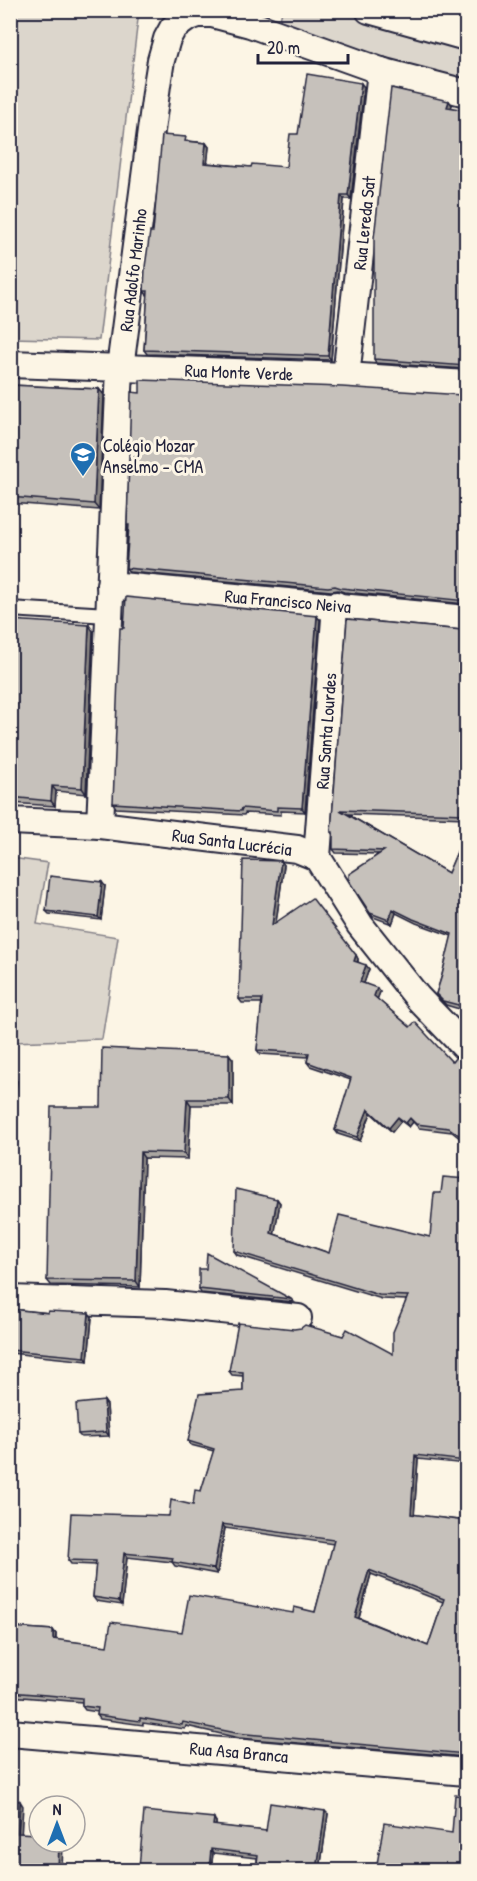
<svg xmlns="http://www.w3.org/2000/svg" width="477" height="1881" font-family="'Patrick Hand',sans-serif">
<rect width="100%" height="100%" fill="#fcf5e5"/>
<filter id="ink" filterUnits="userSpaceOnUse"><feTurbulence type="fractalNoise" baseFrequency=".0167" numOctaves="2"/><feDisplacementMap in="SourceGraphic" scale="12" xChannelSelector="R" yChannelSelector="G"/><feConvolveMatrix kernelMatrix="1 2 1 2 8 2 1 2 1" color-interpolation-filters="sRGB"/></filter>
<g filter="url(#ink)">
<!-- green -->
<g fill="#dcd6cc" stroke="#7f7c84" stroke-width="1.5">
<path d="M11,10L139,11L99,340L11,338Z"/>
<path d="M282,11H466V82L277,33Z"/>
<path d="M11,858L48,863L37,924L118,937L102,1039L11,1042Z"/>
</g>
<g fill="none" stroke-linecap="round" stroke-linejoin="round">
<defs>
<path id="lane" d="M10,609L108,615"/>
<g id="street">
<path d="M369,10L466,37"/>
<path d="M10,364L346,376L466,384"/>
<path d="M346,376L381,71"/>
<path d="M110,585L466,619"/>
<path d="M10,821L100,825L297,849L317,857L360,925L418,998L466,1048"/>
<path d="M100,825L120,368L157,85L161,60L167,39L173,28L187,18L198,14H212L250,24L381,71L466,93"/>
<path d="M317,857L336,605"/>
<path d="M10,1299L165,1304L298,1318"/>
<path d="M10,1733L466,1772"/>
</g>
</defs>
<!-- lane casing -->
<use href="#lane" stroke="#22223b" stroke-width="18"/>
<!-- street casing -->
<use href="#street" stroke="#22223b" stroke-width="30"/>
<!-- lane -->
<use href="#lane" stroke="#fcf5e5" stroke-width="14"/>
<!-- street -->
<use href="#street" stroke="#fcf5e5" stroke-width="26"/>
</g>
<!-- wall -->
<g fill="#aaa6a1" stroke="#22223b" stroke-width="1.5" fill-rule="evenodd">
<path d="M364,87L351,199H344L331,360L147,354L144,350L148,295H147L144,291L153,232L189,141L206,143L209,147L207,163L251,167H286L298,134Z"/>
<path d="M449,101L452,105L451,108L466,111V369L376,363L374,359Z"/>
<path d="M10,385L99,389L104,395L99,510L10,503Z"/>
<path d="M466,394V604L344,592L338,590L331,591L129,572L126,568L128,527L127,525Z"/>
<path d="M347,619L462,630L466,629V818L347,814L448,873L466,831V1011L446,1005L436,994L442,975L452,936L416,923L396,913L392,924L373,917L349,881L378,854L336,853L333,849V835L331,832Z"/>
<path d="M10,620L93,631L86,794L56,791L55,806L10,803Z"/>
<path d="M320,620L305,812L281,811V815L245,813L244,815L116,808L113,803Z"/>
<path d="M281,861L284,865L276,922L356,955L358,959V962L369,969L364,983L380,992L377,999L452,1062L466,1058V1143L452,1132L419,1128L413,1122L409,1127L401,1121L392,1132L371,1113L360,1141L338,1134L335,1130L351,1080L310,1066L307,1062L308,1057L260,1054L257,1050L262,1003H242L239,999Z"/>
<path d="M105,886L101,920L49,914L46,911Z"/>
<path d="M229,1054L233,1059V1105H191L188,1159L144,1158L140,1287L51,1285L47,1280L101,1107Z"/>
<path d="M466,1179V1464L418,1459L414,1515L466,1521V1757L239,1738L186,1726L185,1729L143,1723V1725L100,1719L97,1715L98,1712L85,1710L82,1706V1702L10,1696V1627L53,1630L56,1634V1640L107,1646L293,1613L315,1612L334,1544L225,1528L217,1574L175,1566L172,1562L127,1557L122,1605L96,1601L93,1597L96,1565L71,1564L68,1560L193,1505L201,1491L214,1451L191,1445L188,1441L243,1391V1376L232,1375L229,1371L393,1354L406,1300L382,1299L237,1255L234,1251L277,1199L280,1203L274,1234L329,1253L430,1237L441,1193ZM371,1574L443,1602L428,1646L359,1618Z"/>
<path d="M206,1269L291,1299L294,1302L201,1293L199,1289Z"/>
<path d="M10,1309L92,1317L88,1361L10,1353Z"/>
<path d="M104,1401L107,1405L109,1436L81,1437L78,1434Z"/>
<path d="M328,1814L320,1870H260L261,1866H259L257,1863V1858L213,1853L211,1870H141L139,1868L216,1822V1826L266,1831Z"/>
</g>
<!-- shaded-wall -->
<g fill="#8b8783" stroke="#22223b" stroke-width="1.5">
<path d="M361,83L364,87L351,199L348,195Z"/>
<path d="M449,101L452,105L450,111L447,107Z"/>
<path d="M206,143L209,147L207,167L204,163Z"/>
<path d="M341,195L344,199L331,360L328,356Z"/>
<path d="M99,389L104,395L99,510L94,504Z"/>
<path d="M317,616L320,620L305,812L302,808Z"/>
<path d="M89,625L93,631L86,794L82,788Z"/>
<path d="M52,786L56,791L55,806L51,801Z"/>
<path d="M281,861L284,865L275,929L272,925Z"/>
<path d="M102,882L105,886L101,920L98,917Z"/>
<path d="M393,909L396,913L392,924L389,920Z"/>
<path d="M356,955L358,959L357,965L354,961Z"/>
<path d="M366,965L369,969L363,986L360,982Z"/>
<path d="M377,988L380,992L377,1000L374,996Z"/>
<path d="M229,1054L233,1059V1105L229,1099Z"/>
<path d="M13,1076L17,1081L11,1147L10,1109Z"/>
<path d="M187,1099L191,1105L188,1159L184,1153Z"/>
<path d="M368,1109L371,1113L360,1141L357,1137Z"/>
<path d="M398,1117L401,1121L392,1132L389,1128Z"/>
<path d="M410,1118L413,1122L409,1127L406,1123Z"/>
<path d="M140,1152L144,1158L140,1287L136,1281Z"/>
<path d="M277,1199L280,1203L274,1237L271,1233Z"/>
<path d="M89,1313L92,1317L88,1361L85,1357Z"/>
<path d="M104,1401L107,1405L109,1436L106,1432Z"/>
<path d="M415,1455L418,1459L414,1518L411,1514Z"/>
<path d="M222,1524L225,1528L217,1574L214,1569Z"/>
<path d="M124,1553L127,1557L122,1605L119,1601Z"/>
<path d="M369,1570L371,1574L358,1621L355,1617Z"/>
<path d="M53,1630L56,1634L55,1643L53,1639Z"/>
<path d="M20,1801L23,1806L21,1838L18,1833Z"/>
<path d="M325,1811L328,1814L320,1870H317Z"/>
<path d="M214,1818L216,1822V1829L213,1825Z"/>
<path d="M59,1842H61L63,1845L62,1870H58Z"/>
<path d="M211,1849L213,1853L211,1870H209Z"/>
</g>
<!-- building -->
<g fill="#c6c1bb" stroke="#22223b" stroke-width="1.5" fill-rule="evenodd">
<path d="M307,74L361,83L348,195H341L328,356L144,350L148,291H144L145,267L150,232H153L162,135L186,137L185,141L206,143L204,163L251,167L252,164L286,167L290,134H298Z"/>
<path d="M391,88L449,101L447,107L466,110V366L374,359V238Z"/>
<path d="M140,380L342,387L462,395L466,394V601L341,588L335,586L328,587L126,568L129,525H127L131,392L140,393Z"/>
<path d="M10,385L99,389L94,504L10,497Z"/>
<path d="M126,597L317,616L302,808L277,807V811L242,808L241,811L113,803L120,628H124Z"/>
<path d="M347,619L462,630L466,629V814L340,810L448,873L466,831V1007L443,1001L436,994L442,975L452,934L413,919L393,909L389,920L370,913L349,881V874L384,851L333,849V832H331Z"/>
<path d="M10,620L89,625L82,788L52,786L51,801L10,797Z"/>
<path d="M243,860L281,861L272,925L312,898L356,955L354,961L366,965L360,982L377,988L374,996L410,1027L415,1022L452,1062L456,1057L466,1058V1140L449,1128L416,1124L410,1118L406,1123L398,1117L389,1128L368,1109L357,1137L335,1130L351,1078L307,1062L309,1053L257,1050L262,999H239Z"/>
<path d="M50,876L102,882L98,917L46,911Z"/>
<path d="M102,1048L229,1054V1099H187L184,1153L140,1152L136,1281L47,1280L51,1107H101Z"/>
<path d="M10,1076H13L10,1109Z"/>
<path d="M443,1177L466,1179V1461L415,1455L411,1514L466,1521V1754L236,1733L183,1722L182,1725L140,1718V1721L97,1715L98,1708L82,1706V1698L10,1692V1627L53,1630V1639L107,1646L111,1622L182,1632L189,1595L293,1613L294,1607L315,1612L334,1540L222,1524L214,1569L172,1562L173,1558L124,1553L119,1601L93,1597L96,1561L68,1560L71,1513L169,1516L171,1500L193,1505L195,1490L201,1491L214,1449L188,1441L199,1394L243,1391V1372L229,1371L238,1323L294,1329L301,1328L305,1325L343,1336L347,1329L393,1354V1332L408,1296L379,1295L234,1251L236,1189L277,1199L271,1233L329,1253L339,1215L430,1237L434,1193H441ZM369,1570L444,1599L428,1646L355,1617Z"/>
<path d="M207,1253L291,1299L199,1289V1269H206Z"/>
<path d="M10,1309L48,1313V1311L89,1313L85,1357L10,1350Z"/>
<path d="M104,1401L106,1432L78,1434L76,1404Z"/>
<path d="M455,1795L466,1796V1870H376L384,1823L452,1833Z"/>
<path d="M10,1800L20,1801L18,1833L39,1834V1842H59L58,1870H10Z"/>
<path d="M270,1803L325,1811L317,1870H260L261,1863H257L258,1855L211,1849L209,1870H141V1868H139L144,1811L214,1818L213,1825L266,1831Z"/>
</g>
</g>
<!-- icons -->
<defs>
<symbol id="school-pin" viewBox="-11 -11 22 30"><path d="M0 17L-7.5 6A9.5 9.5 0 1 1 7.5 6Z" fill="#1f6fb2" stroke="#fcf5e5"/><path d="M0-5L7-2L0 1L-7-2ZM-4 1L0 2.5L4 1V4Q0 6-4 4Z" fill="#fff"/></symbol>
</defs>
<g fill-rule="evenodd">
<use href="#school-pin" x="68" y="440" width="30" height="40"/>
</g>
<g text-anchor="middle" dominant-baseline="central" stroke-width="6" stroke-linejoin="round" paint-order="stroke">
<!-- street labels -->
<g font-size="18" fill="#22223b" stroke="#fcf5e5">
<text transform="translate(364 223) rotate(-84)">Rua Lereda Sat</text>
<text transform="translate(133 270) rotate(-83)">Rua Adolfo Marinho</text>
<text transform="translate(239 372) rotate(2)">Rua Monte Verde</text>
<text transform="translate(288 601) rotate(5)">Rua Francisco Neiva</text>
<text transform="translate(326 731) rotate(-86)">Rua Santa Lourdes</text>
<text transform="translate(232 842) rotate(7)">Rua Santa Lucrécia</text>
<text transform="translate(239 1752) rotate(5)">Rua Asa Branca</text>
</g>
<!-- poi labels -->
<g font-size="18" fill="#22223b" stroke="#fcf5e5" text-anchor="start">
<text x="103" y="445">Colégio Mozar<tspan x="103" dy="21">Anselmo - CMA</tspan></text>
</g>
</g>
<!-- margin -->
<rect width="477" height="1881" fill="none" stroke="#fcf5e5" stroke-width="36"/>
<rect x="18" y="18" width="441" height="1845" fill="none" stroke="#22223b" stroke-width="2" filter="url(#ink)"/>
<!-- north arrow -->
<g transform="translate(57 1824)"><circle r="28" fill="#fcf5e5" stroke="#a5a1a1" stroke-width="1.5"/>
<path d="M0-4.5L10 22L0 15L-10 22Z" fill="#1f6fb2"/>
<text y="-9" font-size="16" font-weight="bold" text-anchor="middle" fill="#22223b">N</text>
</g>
<!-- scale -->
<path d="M258 54v9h90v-9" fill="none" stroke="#22223b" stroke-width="3"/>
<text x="267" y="54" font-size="18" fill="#22223b" stroke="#fcf5e5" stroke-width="4.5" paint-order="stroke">20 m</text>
</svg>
